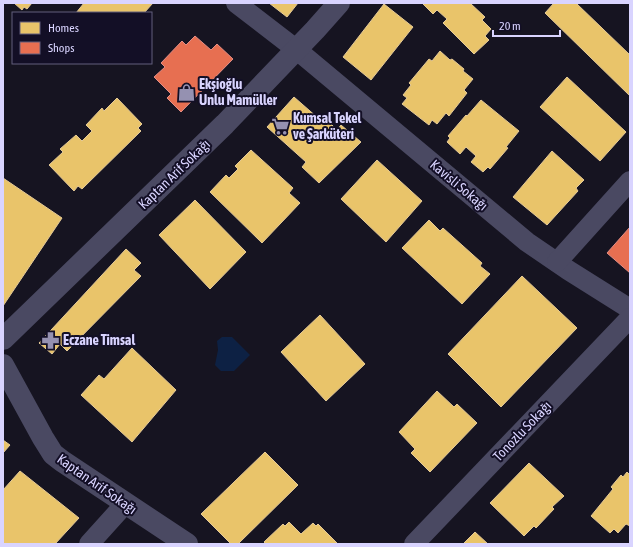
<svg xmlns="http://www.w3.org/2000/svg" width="633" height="547" font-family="'Asap Condensed',sans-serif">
<rect width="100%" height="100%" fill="#161421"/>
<!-- water -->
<path fill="#0d2144" d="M222,337H232L250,355L234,371H221L215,365L218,350L217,341Z"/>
<!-- homes -->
<g fill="#e9c46a" stroke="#e4c997">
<path d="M14,3H32L27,9L24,7L22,10Z"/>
<path d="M84,3H153L144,13H76Z"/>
<path d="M269,3H298L287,17Z"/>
<path d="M422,3H470L485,17L482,20L491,29L485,36L489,40L474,54L443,23L447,19L437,10L433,14Z"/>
<path d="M554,3H576L630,55V96L545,13Z"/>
<path d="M384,4L413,27L371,80L343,57Z"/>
<path d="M440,51L450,60L452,59L464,69L463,71L473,79L464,90L467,93L449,116L446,113L437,124L432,120L429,125L402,104L407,98L403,95L411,85L409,83L429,59L432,61Z"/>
<path d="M567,77L626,132L600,161L540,107Z"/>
<path d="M294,97L326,125L329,122L337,130L341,125L361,142L319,183L302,167L306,162L267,127Z"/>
<path d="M117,98L142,124L138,128L141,131L82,189L78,186L74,191L49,165L63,152L60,149L76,135L82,141L92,131L86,125L102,108L104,111Z"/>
<path d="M481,100L519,131L506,147L508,148L490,169L488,167L483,172L471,162L476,156L466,147L460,154L447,142L450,138L448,136L466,115L467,116Z"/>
<path d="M251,150L293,188L289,193L300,203L262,243L210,192L226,175L229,178L238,169L235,166Z"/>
<path d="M552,151L584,180L576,188L578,191L547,225L513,197Z"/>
<path d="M377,160L422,201L386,242L341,199Z"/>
<path d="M3,178L62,218L3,306Z"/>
<path d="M195,200L246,252L210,289L159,235Z"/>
<path d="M429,220L440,231L443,228L482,263L480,266L490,274L462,304L402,248Z"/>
<path d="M126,249L141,263L134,270L141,276L67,351L60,344L52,354L39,343Z"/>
<path d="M522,276L577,328L501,407L448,354Z"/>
<path d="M320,315L365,364L326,401L281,352Z"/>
<path d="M132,348L176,390L132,442L81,395L99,375L104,379Z"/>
<path d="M437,391L454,407L457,404L477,423L430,472L411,453L415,449L399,432Z"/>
<path d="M3,440L10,445L3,453Z"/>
<path d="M265,452L298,485L238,544H231L201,514Z"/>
<path d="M529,463L564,496L552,507L554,509L536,528L534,526L524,536L490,503Z"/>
<path d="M20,471L79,518L55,544H3V490Z"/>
<path d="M627,472L630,475V526L626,524L618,533L614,529L610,533L591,516L613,489L611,487L621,475L623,477Z"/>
<path d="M289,522L301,534L313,523L316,526L318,524L338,544H266L264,542L283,524L285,526Z"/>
<path d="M475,532L488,544H463Z"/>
</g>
<!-- shops -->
<g fill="#e76f51" stroke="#e38d85">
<path d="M195,36L211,50L217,44L233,59L181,112L167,98L171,94L154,77L165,67L161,63L182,41L186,45Z"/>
<path d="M630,227V273L607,253Z"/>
</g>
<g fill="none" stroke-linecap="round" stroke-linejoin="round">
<!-- minor -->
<g stroke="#4a4962" stroke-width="20">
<path d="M236,3L297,50L527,242L568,270L630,309"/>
<path d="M557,262L630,181"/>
<path d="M89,544L125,504"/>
<path d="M414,544L630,318"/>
</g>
<!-- tertiary -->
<g stroke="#4a4962" stroke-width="22">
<path d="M3,339L225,124L315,30L339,3"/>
<path d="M3,365L43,438L53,454L62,461L187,544"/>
</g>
</g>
<!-- icons -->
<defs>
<symbol id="shop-bare" viewBox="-9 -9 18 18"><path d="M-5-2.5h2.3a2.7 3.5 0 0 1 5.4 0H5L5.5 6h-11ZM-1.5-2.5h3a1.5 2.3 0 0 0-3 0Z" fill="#9591b1" stroke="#130f26" stroke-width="2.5" paint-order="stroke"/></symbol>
<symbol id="supermarket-bare" viewBox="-9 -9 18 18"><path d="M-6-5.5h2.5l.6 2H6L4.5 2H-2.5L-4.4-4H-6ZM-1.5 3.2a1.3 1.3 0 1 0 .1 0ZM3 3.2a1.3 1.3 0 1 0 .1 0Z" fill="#9591b1" stroke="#130f26" stroke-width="2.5" paint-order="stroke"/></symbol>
<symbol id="pharmacy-bare" viewBox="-9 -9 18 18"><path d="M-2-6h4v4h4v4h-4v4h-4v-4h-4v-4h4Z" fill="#9591b1" stroke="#130f26" stroke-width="2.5" paint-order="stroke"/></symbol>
</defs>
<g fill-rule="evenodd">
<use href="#shop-bare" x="174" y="80" width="25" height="25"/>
<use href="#supermarket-bare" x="268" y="114" width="25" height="25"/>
<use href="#pharmacy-bare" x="38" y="328" width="25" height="25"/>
</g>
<g text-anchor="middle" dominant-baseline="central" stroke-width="4" stroke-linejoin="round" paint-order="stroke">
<!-- poi labels -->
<g font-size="14" font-weight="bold" fill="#d9d4ff" stroke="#130f26" text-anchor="start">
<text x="199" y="84">Ekşioğlu<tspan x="199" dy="16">Unlu Mamüller</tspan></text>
<text x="293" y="118">Kumsal Tekel<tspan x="293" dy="16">ve Şarküteri</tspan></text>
<text x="63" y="340">Eczane Timsal</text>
</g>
<!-- street labels -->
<g font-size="14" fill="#d9d4ff" stroke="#130f26">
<text transform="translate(174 174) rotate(-44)">Kaptan Arif Sokağı</text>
<text transform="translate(459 185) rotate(40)">Kavisli Sokağı</text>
<text transform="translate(522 431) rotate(-46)">Tonozlu Sokağı</text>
<text transform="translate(97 484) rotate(35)">Kaptan Arif Sokağı</text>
</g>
</g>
<!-- border -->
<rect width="633" height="547" fill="none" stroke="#d9d4ff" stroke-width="8"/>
<!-- legend -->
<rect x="12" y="12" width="140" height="52" fill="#130f26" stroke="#625e7d"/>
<rect x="20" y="22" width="20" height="12" fill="#e9c46a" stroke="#625e7d"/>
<text x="48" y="32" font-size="12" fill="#d9d4ff">Homes</text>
<rect x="20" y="42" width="20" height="12" fill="#e76f51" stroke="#625e7d"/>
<text x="48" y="52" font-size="12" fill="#d9d4ff">Shops</text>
<!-- scale -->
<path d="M493 30v6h67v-6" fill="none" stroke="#d9d4ff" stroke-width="2"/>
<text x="499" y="30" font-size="12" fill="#d9d4ff" stroke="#130f26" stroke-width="3" paint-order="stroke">20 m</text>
</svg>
